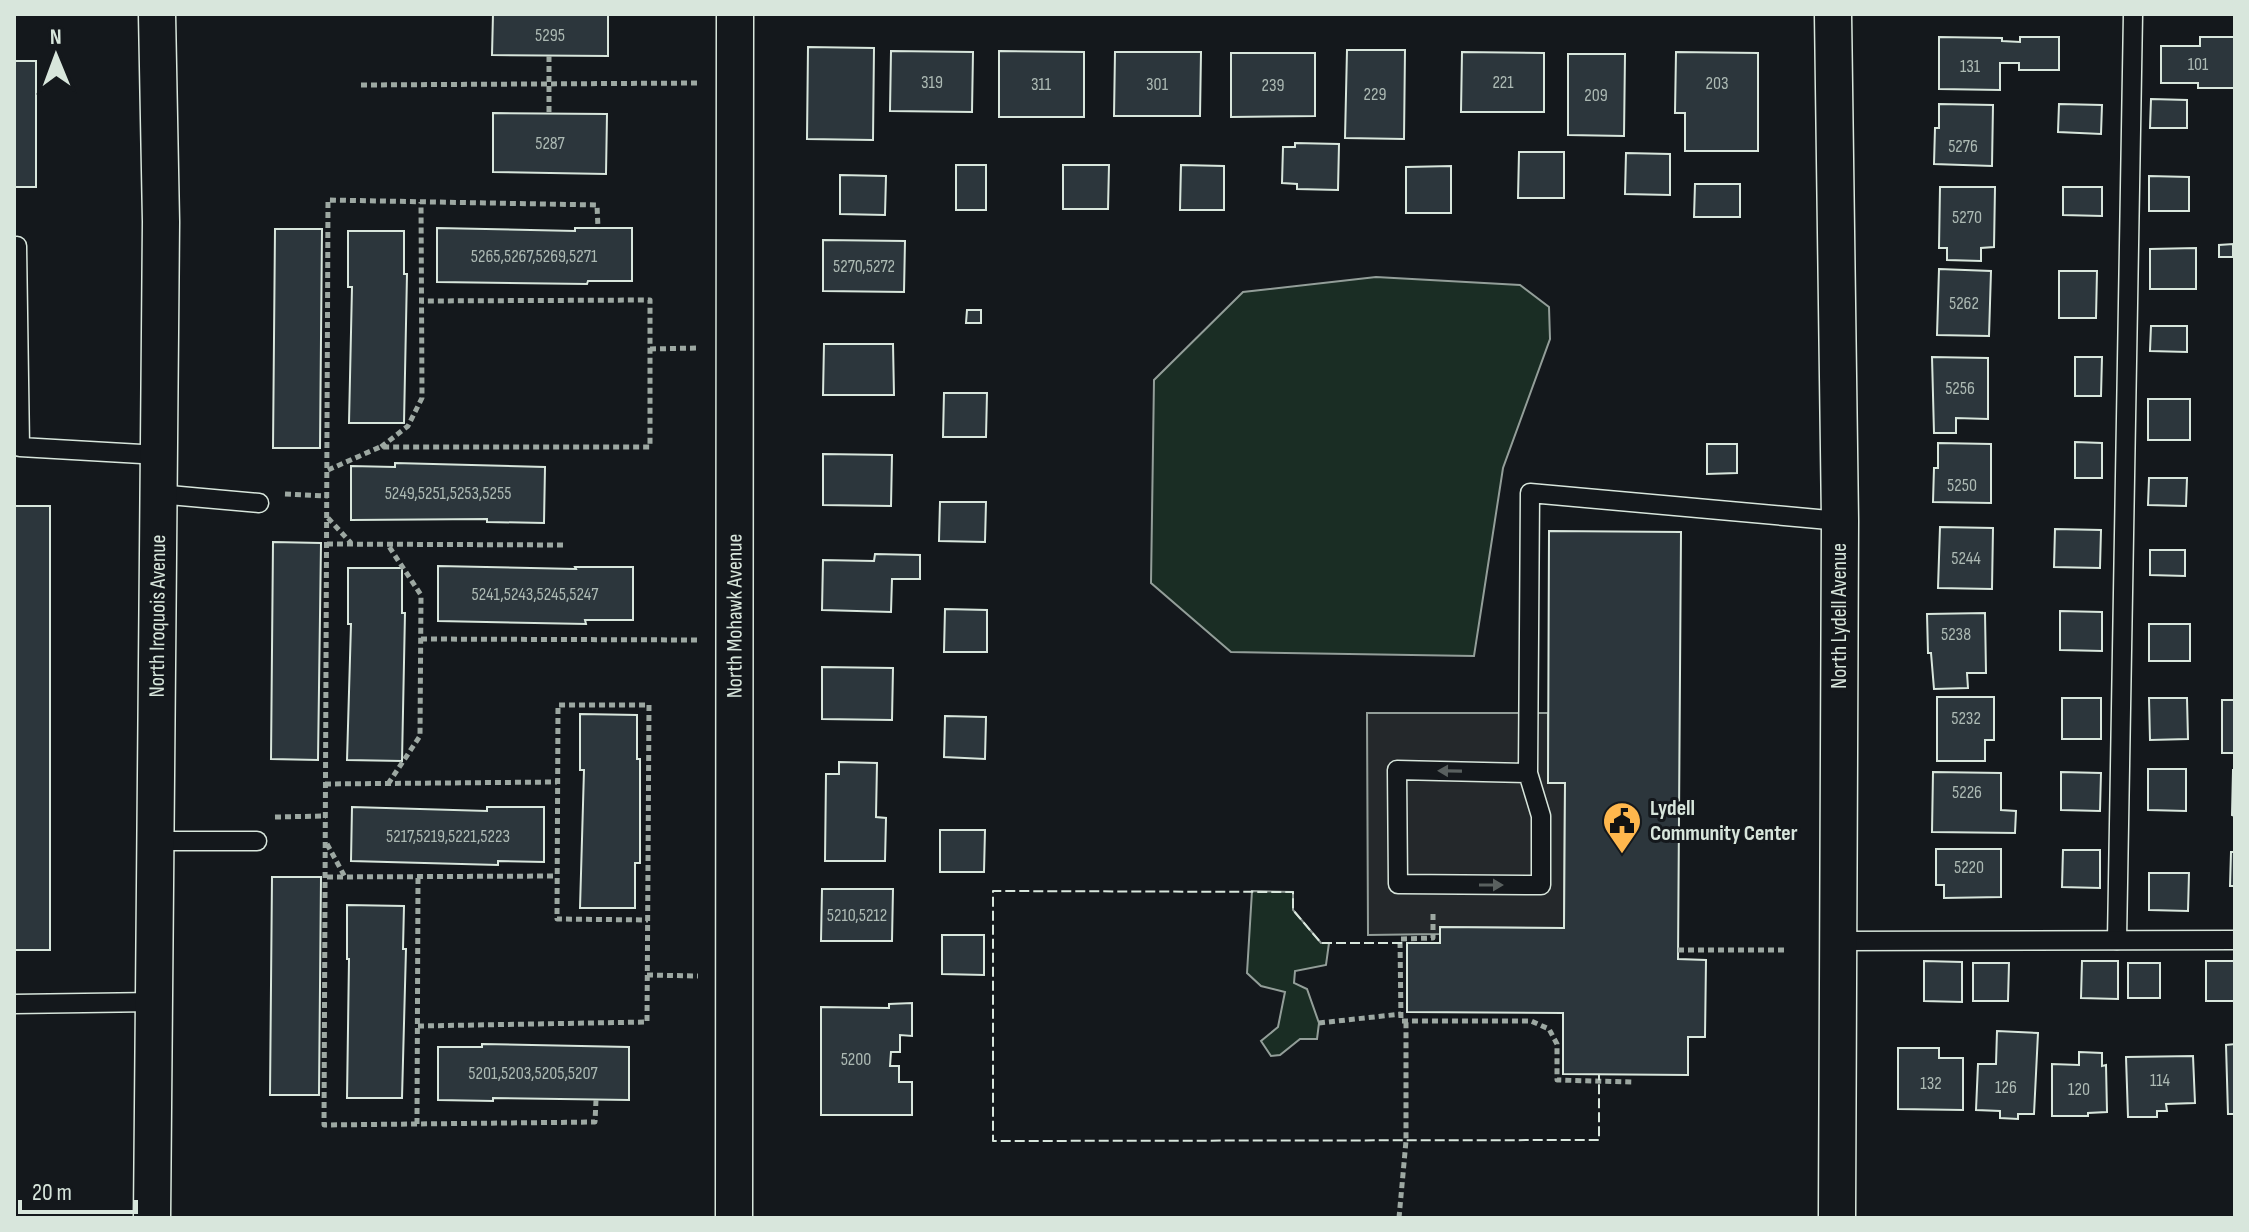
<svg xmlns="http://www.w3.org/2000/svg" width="2249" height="1232" font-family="'Sofia Sans Condensed',sans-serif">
<rect width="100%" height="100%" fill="#14181c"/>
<!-- green -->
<g fill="#1a2d24" stroke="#939e99" stroke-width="2">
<path d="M1376,277L1520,285L1549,307L1550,339L1503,468L1474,656L1231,652L1151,583L1154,380L1243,292Z"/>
<path d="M1252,891L1293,892V910L1321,943H1329L1326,965L1295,971L1294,983L1307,989L1319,1023L1317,1039H1300L1280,1055L1271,1056L1261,1041L1278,1027L1285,992L1261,986L1247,973Z"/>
</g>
<!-- parking -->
<path fill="#24282b" stroke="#939e99" stroke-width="2" d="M1367,713H1548V782L1565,783L1564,928L1440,927V934L1368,935Z"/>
<!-- building -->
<g fill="#2c363c" stroke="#d8e6dc" stroke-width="2">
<path d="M493,14H608V56L492,55Z"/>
<path d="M1939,37L2002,38V41L2020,42V37H2059V70H2019V63H2000V90L1939,89Z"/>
<path d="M2200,37H2235V88H2198V83H2161V46H2200Z"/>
<path d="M808,47L874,48L873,140L807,139Z"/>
<path d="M1347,50H1405L1404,139L1345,138Z"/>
<path d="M891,51L973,52L972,112L890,111Z"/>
<path d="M999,51L1084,52V117H999Z"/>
<path d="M1115,52H1201L1200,116H1114Z"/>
<path d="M1462,52L1544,53V112H1461Z"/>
<path d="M1676,52L1758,53V151H1685V113H1675Z"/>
<path d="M1231,53H1315V116L1231,117Z"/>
<path d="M1568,54H1625L1624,136L1568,135Z"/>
<rect x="14" y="61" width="22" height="126"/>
<path d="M2151,99L2187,100V128H2150Z"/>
<path d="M1939,104L1993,105L1992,166L1934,164L1935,128H1939Z"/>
<path d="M2059,104L2102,105L2101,134L2058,132Z"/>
<path d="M493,113L607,114L606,174L493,172Z"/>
<path d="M1295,143L1339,144L1338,190L1297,189V184L1282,183L1283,147H1295Z"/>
<path d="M1519,152H1564V198H1518Z"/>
<path d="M1626,153L1670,154V195L1625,194Z"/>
<rect x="956" y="165" width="30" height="45"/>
<path d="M1063,165H1109L1108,209H1063Z"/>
<path d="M1181,165L1224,166V210H1180Z"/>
<path d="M1451,166V213H1406V167Z"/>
<path d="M840,175L886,176L885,215L840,214Z"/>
<path d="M2149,176L2189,177V211H2149Z"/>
<path d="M1695,184H1740V217H1694Z"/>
<path d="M1940,187H1995L1994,247L1981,248V261L1947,260V248H1939Z"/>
<path d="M2063,187H2102V216L2063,215Z"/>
<path d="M437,228L575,231V228H632V281H588L587,284L437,282Z"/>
<path d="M275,229H322L320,448H273Z"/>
<path d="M348,231H404V274H407L404,423H349L352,287H348Z"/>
<path d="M823,240L905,241L904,292L823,291Z"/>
<path d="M2233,244V257H2219V245Z"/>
<path d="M2196,248V289H2150V249Z"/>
<path d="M1939,269L1991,271L1989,336L1937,335Z"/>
<path d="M2059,271H2097L2096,318H2059Z"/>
<path d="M967,310H981V323H966Z"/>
<path d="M2151,326H2187V352L2150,351Z"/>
<path d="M824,344H893L894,395H823Z"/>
<path d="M1932,357L1988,358V419L1956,418V433H1934Z"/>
<path d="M2075,357H2102L2101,396H2075Z"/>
<path d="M944,393H987L986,437H943Z"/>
<rect x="2148" y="399" width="42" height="41"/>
<path d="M2075,442L2102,443V478H2075Z"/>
<path d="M1938,443L1991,444V503L1933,502L1934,468H1938Z"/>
<path d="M1707,444H1737V473L1707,474Z"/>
<path d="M823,454L892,455L891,506L823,505Z"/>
<path d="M395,463L545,467L544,523L487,522V519L351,520V466L395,467Z"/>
<path d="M2149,478H2187L2186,506L2148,505Z"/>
<path d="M940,502H986L985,542L939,541Z"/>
<rect x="14" y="506" width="36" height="444"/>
<path d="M1940,527L1993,528L1992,589L1938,588Z"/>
<path d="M2055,529L2101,530L2100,568L2054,567Z"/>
<path d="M1549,531L1681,532L1678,959L1706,960L1705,1037H1688V1075L1563,1074V1013L1407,1012V943H1440V927L1564,928L1565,783H1548Z"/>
<path d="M273,542L321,543L318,760L271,759Z"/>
<path d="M2150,550H2185V576L2150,575Z"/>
<path d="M875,554L920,555V579H892L891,612L822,610L823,560L874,561Z"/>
<path d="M438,566L576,569L575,567H633V620H585L586,624L438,621Z"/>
<path d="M348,568H402V613H405L402,761L347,760L351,624H348Z"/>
<path d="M945,609L987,610V652H944Z"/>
<path d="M2060,611L2102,612V651L2060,650Z"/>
<path d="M1985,613L1986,673H1967L1968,688L1934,689L1931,653H1928L1927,614Z"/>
<rect x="2149" y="624" width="41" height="37"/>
<path d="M822,667L893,668L892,720L822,719Z"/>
<path d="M1937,697H1994V740H1985V761H1937Z"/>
<rect x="2062" y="698" width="39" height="41"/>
<path d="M2149,698H2187L2188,739L2150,740Z"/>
<rect x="2222" y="700" width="13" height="53"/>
<path d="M580,714L637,715V759H640V863H635V908H580L584,770H580Z"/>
<path d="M945,716L986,717L985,759L944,757Z"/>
<path d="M839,762L877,763L876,817L886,818L885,861H825L826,774H839Z"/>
<path d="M2148,769H2186V811L2148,810Z"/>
<path d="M2233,770H2235V816L2232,815Z"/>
<path d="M1933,772L2001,773V810L2016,811L2015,833L1932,832Z"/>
<path d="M2061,772L2101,773L2100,811L2061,810Z"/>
<path d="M352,807L487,811V807H544V862L498,861V865L351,861Z"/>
<path d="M940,830H985L984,872H940Z"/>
<path d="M1936,849H2001V897L1944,898V885H1936Z"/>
<path d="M2063,850H2100V888L2062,887Z"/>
<path d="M2231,852H2235V886H2230Z"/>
<path d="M2149,873H2189L2188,911L2149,910Z"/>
<path d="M272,877H321L319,1095H270Z"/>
<path d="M822,889H893L892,941H821Z"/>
<path d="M347,905L404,906L403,949H406L402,1098H347L349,959H347Z"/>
<path d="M942,935H984V975L942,974Z"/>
<path d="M1924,961L1962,962V1002L1924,1001Z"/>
<path d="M2082,961H2118V999L2081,998Z"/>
<rect x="2206" y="961" width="29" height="40"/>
<path d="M1973,963H2009L2008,1001H1973Z"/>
<rect x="2128" y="963" width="32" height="35"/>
<path d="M912,1003V1036L900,1035V1052H891L890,1066H899V1082H912V1115H821V1007L889,1008V1004Z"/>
<path d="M1997,1031L2038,1033L2034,1114H2018V1119L2000,1118V1111L1976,1110L1978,1064H1996Z"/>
<path d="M482,1044L629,1047V1100L493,1098V1101L438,1100V1047H482Z"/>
<path d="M2235,1044V1114H2228L2226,1045Z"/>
<path d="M1898,1048H1939V1058H1963V1110L1898,1109Z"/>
<path d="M2079,1052L2102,1053V1066L2106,1065L2107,1112L2088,1113V1116H2052V1064L2079,1065Z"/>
<path d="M2193,1056L2195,1103L2166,1104L2167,1111H2157V1117H2128L2126,1057Z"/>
</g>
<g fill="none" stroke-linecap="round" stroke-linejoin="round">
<defs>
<g id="service">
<path d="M17,246L20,447L159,455"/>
<path d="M158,494L259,503"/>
<path d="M1528,773L1397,770L1398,884L1541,885V816L1528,773L1530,493L1840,521"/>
<path d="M155,841H257"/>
<path d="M2117,940L2133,14"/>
<path d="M1838,941L2235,940"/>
<path d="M14,1004L154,1002"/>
</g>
<g id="minor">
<path d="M1833,14L1840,521L1837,1218"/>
<path id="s1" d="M152,1218L161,222L157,14"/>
<path id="s2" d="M734,1218L735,14"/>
</g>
</defs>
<!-- service casing -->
<use href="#service" stroke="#d8e6dc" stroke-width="21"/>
<!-- minor casing -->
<use href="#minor" stroke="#d8e6dc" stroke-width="39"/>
<!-- path -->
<g stroke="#9da8a2" stroke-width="5" stroke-dasharray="6 4" stroke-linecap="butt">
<path d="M549,56V113"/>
<path d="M361,85L700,83"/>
<path d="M650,349L697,348"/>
<path d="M381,447L408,426L422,398L421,202"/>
<path d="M328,470L380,447H650V300L421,301"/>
<path d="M285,494L328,496"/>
<path d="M328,518L351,543"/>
<path d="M327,544L565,545"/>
<path d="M421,639L698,640"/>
<path d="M325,784L557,782"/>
<path d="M388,784L420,736L421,595L388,545"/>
<path d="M275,817L326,816"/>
<path d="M327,844L345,877"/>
<path d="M327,877L557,876"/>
<path d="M1433,914V938L1400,939L1401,1021H1531L1549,1029L1557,1044V1080L1633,1082"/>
<path d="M1678,950H1784"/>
<path d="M647,975L698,976"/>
<path d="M1319,1023L1401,1014"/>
<path d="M418,1026L647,1022L649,705H558L557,919L648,920"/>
<path d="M596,1100L595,1122L324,1125L328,200L597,205L598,228"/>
<path d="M417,1124L418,878"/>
<path d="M1399,1218L1406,1141V1021"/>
</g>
<!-- service -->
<use href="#service" stroke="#14181c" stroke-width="18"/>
<!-- minor -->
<use href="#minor" stroke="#14181c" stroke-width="36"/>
<!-- fence -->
<path stroke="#d8e6dc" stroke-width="2" stroke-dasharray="10 4" stroke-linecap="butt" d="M1402,943H1321L1293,910V892L993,891V1141L1599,1140V1075"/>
</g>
<!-- one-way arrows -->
<defs><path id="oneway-solid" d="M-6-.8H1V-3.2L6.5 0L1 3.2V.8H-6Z" transform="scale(2)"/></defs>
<g fill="#59605f">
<use href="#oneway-solid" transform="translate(1450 771) rotate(-179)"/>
<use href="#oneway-solid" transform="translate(1491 885)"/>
</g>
<!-- icons -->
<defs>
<symbol id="civic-pin" viewBox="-11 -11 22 30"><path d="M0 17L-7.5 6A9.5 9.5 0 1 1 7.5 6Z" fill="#ffb74d" stroke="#14181c"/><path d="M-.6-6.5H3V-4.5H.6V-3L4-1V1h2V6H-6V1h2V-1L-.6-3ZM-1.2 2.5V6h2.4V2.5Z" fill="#111"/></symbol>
</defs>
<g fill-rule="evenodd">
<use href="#civic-pin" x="1600" y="799" width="44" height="60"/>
</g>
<g text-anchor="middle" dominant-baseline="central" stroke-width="6" stroke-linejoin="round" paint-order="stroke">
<!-- number labels -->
<g font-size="18" fill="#adbab4">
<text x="550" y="35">5295</text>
<text x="2198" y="64">101</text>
<text x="1970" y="66">131</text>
<text x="932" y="82">319</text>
<text x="1503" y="82">221</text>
<text x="1717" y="83">203</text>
<text x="1041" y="84">311</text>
<text x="1157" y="84">301</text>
<text x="1273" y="85">239</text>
<text x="1375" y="94">229</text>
<text x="1596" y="95">209</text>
<text x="550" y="143">5287</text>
<text x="1963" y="146">5276</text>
<text x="1967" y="217">5270</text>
<text x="534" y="256">5265,5267,5269,5271</text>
<text x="864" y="266">5270,5272</text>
<text x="1964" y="303">5262</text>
<text x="1960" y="388">5256</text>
<text x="1962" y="485">5250</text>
<text x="448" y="493">5249,5251,5253,5255</text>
<text x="1966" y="558">5244</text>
<text x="535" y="594">5241,5243,5245,5247</text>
<text x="1956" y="634">5238</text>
<text x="1966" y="718">5232</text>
<text x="1967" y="792">5226</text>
<text x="448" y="836">5217,5219,5221,5223</text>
<text x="1969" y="867">5220</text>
<text x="857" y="915">5210,5212</text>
<text x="856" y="1059">5200</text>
<text x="533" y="1073">5201,5203,5205,5207</text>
<text x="2160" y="1080">114</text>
<text x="1931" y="1083">132</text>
<text x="2006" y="1087">126</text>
<text x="2079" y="1089">120</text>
</g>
<!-- street labels -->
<g font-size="22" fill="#d8e6dc" stroke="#14181c">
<text stroke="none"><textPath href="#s1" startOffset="602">North Iroquois Avenue</textPath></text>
<text stroke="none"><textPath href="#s2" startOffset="602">North Mohawk Avenue</textPath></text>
<text transform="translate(1839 616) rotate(-90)">North Lydell Avenue</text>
</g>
<!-- poi labels -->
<g font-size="22" font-weight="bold" fill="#d8e6dc" stroke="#14181c" text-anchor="start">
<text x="1650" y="808">Lydell<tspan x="1650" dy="25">Community Center</tspan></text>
</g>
</g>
<!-- border -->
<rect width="2249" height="1232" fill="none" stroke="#d8e6dc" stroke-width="32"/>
<!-- north arrow -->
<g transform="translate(56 56) rotate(359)" stroke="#14181c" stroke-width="6" paint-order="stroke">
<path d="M0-6L14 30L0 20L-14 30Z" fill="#d8e6dc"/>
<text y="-12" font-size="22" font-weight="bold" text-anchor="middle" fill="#d8e6dc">N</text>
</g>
<!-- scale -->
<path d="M20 1200v12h116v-12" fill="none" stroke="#d8e6dc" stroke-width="4"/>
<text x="32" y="1200" font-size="24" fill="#d8e6dc" stroke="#14181c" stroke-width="6" paint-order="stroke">20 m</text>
</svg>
